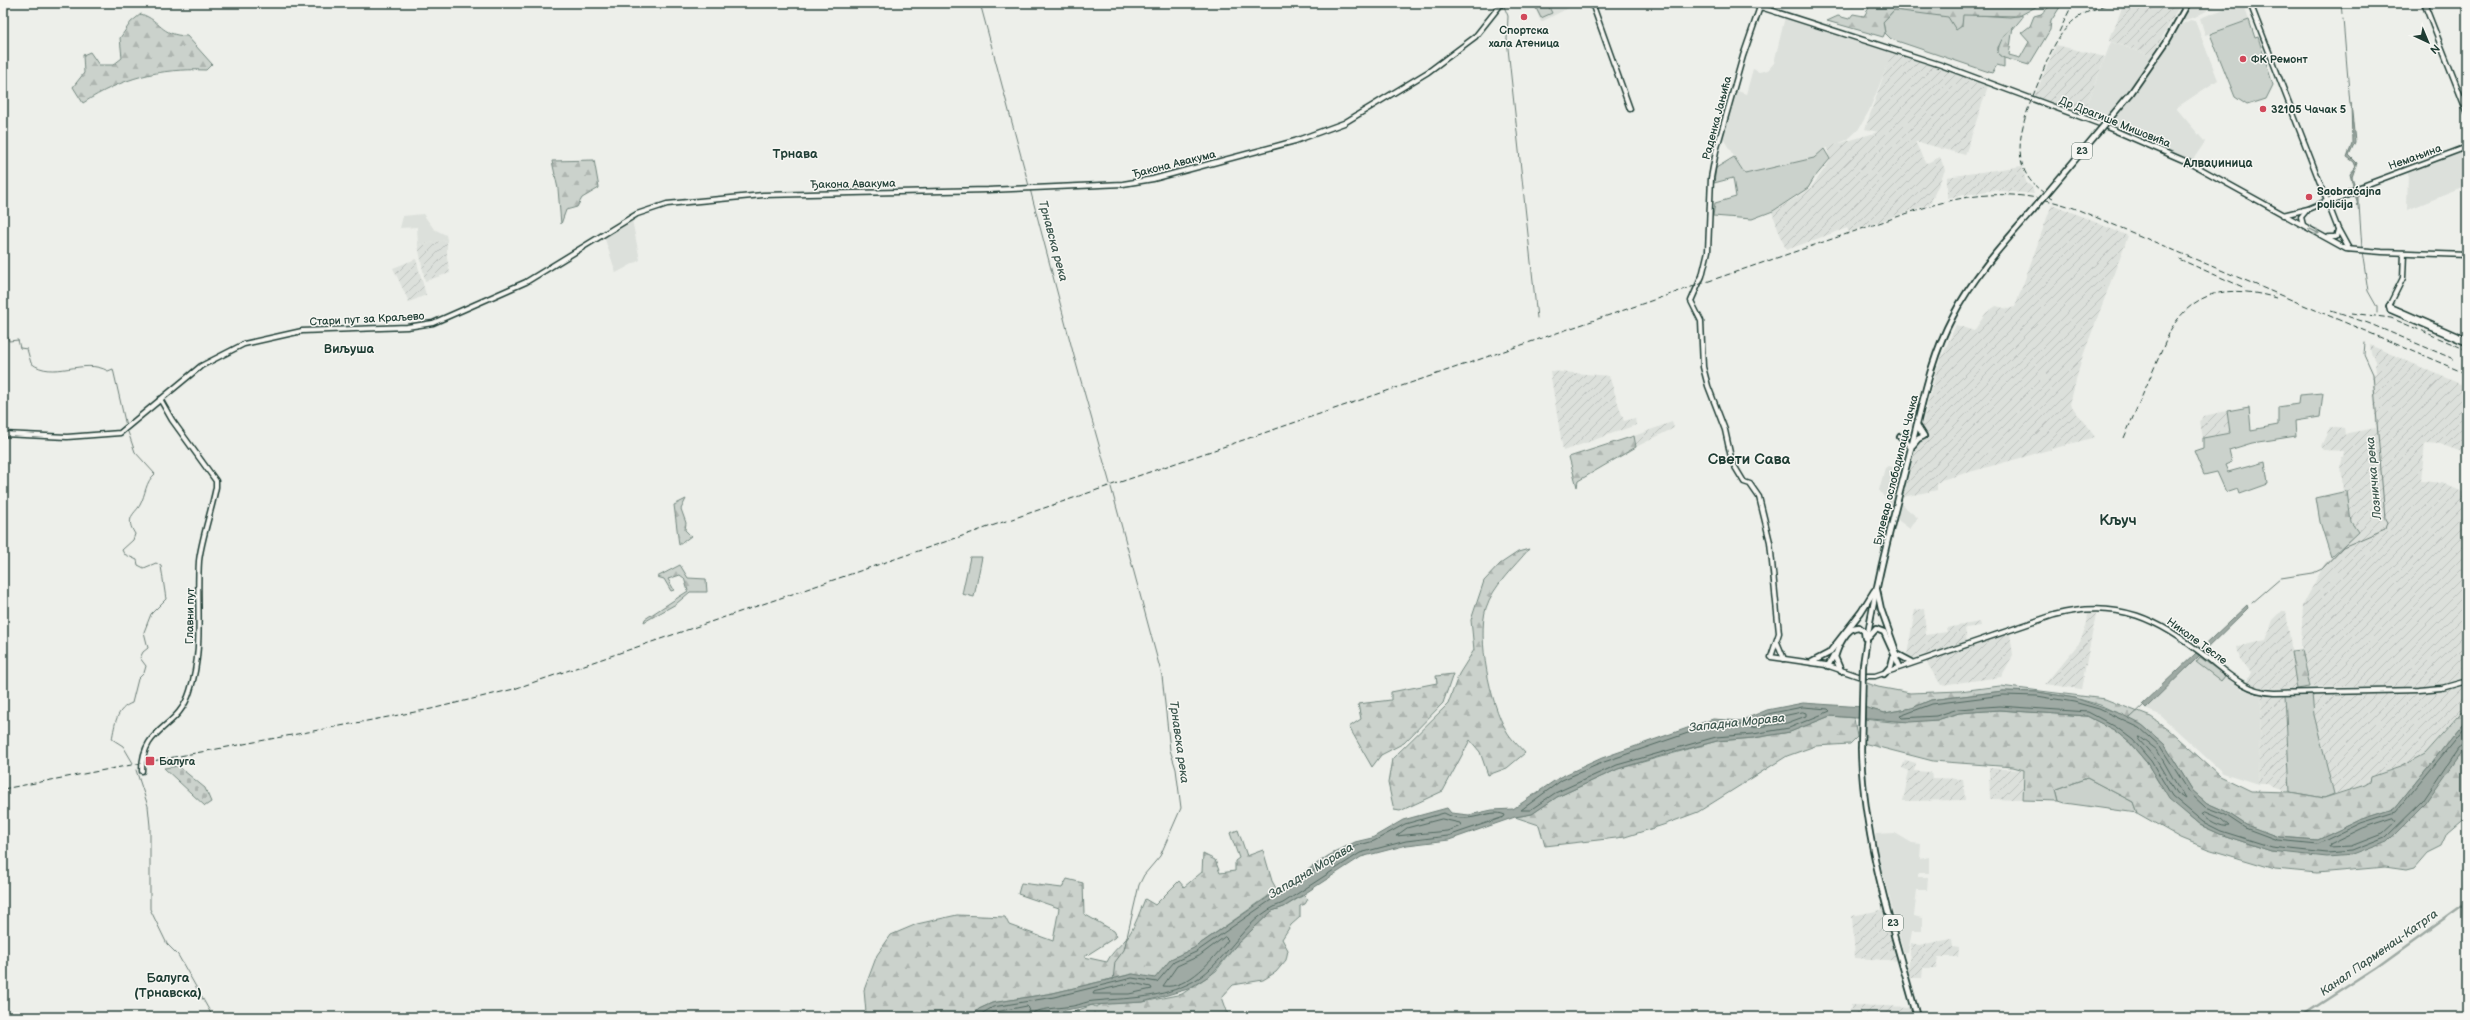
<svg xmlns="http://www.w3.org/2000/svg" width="2470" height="1020" font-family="'Balsamiq Sans',sans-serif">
<defs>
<pattern id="industrial-furrows" width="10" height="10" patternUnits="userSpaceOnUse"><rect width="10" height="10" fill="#dce0db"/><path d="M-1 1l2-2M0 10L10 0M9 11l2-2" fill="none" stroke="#bcc1bd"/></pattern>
<pattern id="forest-firs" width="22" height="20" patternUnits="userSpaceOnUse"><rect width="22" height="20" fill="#cbd2cc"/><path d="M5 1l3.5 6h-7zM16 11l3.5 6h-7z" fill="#aeb5b0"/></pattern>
<pattern id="cemetery-stones" width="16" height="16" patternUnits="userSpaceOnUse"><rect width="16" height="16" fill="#cbd2cc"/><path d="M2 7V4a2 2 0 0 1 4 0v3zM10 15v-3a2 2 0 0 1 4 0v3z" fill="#aeb5b0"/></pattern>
</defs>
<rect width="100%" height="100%" fill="#edefea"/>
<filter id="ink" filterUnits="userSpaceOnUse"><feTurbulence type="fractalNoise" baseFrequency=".025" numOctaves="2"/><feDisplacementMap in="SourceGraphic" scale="8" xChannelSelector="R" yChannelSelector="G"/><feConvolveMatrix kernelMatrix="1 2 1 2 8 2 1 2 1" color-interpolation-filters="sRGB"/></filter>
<g filter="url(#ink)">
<!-- built -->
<g fill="#dce0db">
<path d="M1533,3H1578L1541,22Z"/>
<path d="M2191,3H2219V4L2195,17L2181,21Z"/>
<path d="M2222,3H2243L2249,20L2205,35L2200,18L2224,9Z"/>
<path d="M1785,17L1893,51L1869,111L1858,130L1847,140L1824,149L1815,158L1745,174L1722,137L1735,90L1746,94L1753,69L1759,72L1768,70L1774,63Z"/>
<path d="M2190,20L2195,21L2218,80L2176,108L2205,142L2192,161L2109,126L2148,74L2179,26Z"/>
<path d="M2111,42L2152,56L2138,78L2103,123L2083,115Z"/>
<path d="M2465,151L2467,186L2407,210L2408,173Z"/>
<path d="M423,214L434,229L446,235L447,240L418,245L417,227L400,228L403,216Z"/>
<path d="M632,220L640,260L616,273L604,236Z"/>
<path d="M1888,466L1903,470L1893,505L1889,504L1879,490L1885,468Z"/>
<path d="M1900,503L1918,518L1910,529L1895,518Z"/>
<path d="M2199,655L2242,689L2262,695L2258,784L2223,773L2160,715L2145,709Z"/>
<path d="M1895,833L1912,843L1921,844L1920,859L1929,857V873H1918V877H1928L1927,890H1917L1914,916L1922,918V931H1912L1908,953H1904L1875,843L1876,834Z"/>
</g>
<!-- industrial -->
<g fill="url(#industrial-furrows)">
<path d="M2114,3H2181L2152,56L2109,41L2122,8Z"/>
<path d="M2056,45L2105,57L2083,115L2034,97Z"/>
<path d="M1893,48L1989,83L1965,155L1915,141L1924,161L1927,163L1940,157L1945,170L1930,204L1849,232L1847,228L1786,250L1772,212L1810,189L1830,161L1827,147L1878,132L1865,129Z"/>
<path d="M2022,166L2026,182L2032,187L2034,194L1993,190L1947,198V177Z"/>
<path d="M2052,204L2128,236L2081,361L2070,404L2095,437L1941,480L1937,485V490L1903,497L1937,368L1956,325L1974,331L1986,313L1996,306L2008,309L2015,307Z"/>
<path d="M447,240V258L450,273L425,281L418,245Z"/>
<path d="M416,259L426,295L409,302L393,268Z"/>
<path d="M2370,345L2467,387V454L2440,444L2425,443L2421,481L2442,483L2467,494V677L2442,684L2421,687H2310L2305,670L2301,645L2303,605L2325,563L2358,532L2351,522L2347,491L2343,492L2341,465L2344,451L2324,450L2321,446L2330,427L2344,429L2345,435L2348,433L2376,428L2372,374L2376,373L2375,361L2371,353Z"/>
<path d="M1550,371L1609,376L1624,421L1635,418L1636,425L1563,451Z"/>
<path d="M2227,411L2230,433L2203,438L2200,422L2203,416Z"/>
<path d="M1672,422L1674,428L1636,447L1634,436Z"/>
<path d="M1924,609L1926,635L1947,632L1946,628L1980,622L1981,626L1965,628L1967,642L1906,660L1915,610Z"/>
<path d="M2282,611H2286L2297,689L2259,688L2246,683L2251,672L2240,660L2237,647L2266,640L2273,620Z"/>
<path d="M2088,612L2096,614L2081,689L2045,684L2080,642L2087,623Z"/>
<path d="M2010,633L2013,655L2001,677L1941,685L1925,660Z"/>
<path d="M2467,683V706L2424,754L2400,767L2371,777L2370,782L2365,785L2334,794L2314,715L2312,694L2416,691Z"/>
<path d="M2262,695L2286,696L2290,792L2268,784H2258Z"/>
<path d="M1905,760L1916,763L1914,771L1931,772L1932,778L1963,779L1965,800L1903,801L1909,771L1902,768Z"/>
<path d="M1989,768L2024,770L2022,800L1990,799Z"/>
<path d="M1886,909L1902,961L1855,958L1852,916Z"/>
<path d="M1952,939L1953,947L1959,948L1958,957H1938L1936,968H1923L1922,978H1910L1908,970L1911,943L1919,945Z"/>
<path d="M1851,1005L1912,1007L1914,1017H1850Z"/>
</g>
<!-- green -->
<g fill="#cbd2cc" stroke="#758880">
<path d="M1537,3H1547L1552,13L1541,18L1534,4Z"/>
<path d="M1894,10L2010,17L2022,15V18L1998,47V53L2004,58V67L1997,65L1992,73L1891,39L1885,33L1883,22Z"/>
<path d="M2249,20L2255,38L2258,37L2273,85L2266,99L2247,105L2235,97L2210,34Z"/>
<path d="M1824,149L1830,159L1814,178L1808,188L1773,211L1752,219L1713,216L1715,203L1736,197L1733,178L1714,183L1716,168L1734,157L1745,174L1814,158Z"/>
<path d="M2323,393L2320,417L2295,421L2296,436L2252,443L2229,450L2232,462L2225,465L2228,472L2265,462L2268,484L2240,494L2238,488L2226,492L2217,472L2204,475L2194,451L2203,448V438L2230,433L2227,411L2249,407L2251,430L2278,425V407L2298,404L2299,395Z"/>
<path d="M970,557H982L974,597L962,594Z"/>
<path d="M2200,657L2225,676L2221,681L2196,662Z"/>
<path d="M2312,694L2314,715L2334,794L2324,798L2290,792L2285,695Z"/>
<path d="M2087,778L2133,802L2137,813L2065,803L2059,801L2056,789Z"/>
</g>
<!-- forest -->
<g fill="url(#forest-firs)" stroke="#758880">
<path d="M1841,3H2043L2019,16L1963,15L1962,26L1956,30L1948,17L1894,10L1883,22L1885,33L1883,37L1827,21L1838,16L1849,19L1853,14L1864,16L1869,8L1858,4L1853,6Z"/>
<path d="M2054,3L2058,4L2060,7L2051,21L2050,30L2029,65L2004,58L1998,53C1998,42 2006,33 2013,26L2009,55L2020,58L2029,42L2021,33L2030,26L2034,16L2041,14Z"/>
<path d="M141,14C162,21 159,35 187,36L212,64L206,70C159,68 122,78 83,103L73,87L84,73L83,55L90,52L99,65H113L122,58L120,38L131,22Z"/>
<path d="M594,160L599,188L582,198L577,207L566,210L561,224L558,189L552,161Z"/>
<path d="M1634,436L1636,447L1578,481L1577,487L1569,457Z"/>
<path d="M2347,491L2351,522L2358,532L2331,557L2320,522L2316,498Z"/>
<path d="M686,499L681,509L686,523L685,530L691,536L679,545L674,505Z"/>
<path d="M1529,549C1514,567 1493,586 1486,608C1477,638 1490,703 1506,730C1510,738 1519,746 1525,753L1507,768L1488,775L1480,752L1470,740L1443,791L1400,811L1394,810L1388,783L1392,759L1448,704L1459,674L1474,650L1471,620L1484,581L1500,564L1518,552Z"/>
<path d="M680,565L688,578L706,579L707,592H690L676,604L644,622L645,619L688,591L684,578L680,575L668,579L674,590L671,591L664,579L657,577Z"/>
<path d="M2302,650L2310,687L2297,689L2291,651Z"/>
<path d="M1453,674L1443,703L1404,743L1381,755L1372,767L1349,727L1361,719L1358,704L1391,700V692L1437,683L1436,676Z"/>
<path d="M1864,682L1878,687L1910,693L1960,691L2000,686L2105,699L2151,717L2168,729L2220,776L2251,791L2290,792L2324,798L2365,785L2370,782L2371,777L2400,767L2424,754L2467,706V719L2394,809L2360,820L2318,840L2278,837L2246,825L2225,811L2207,803L2193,791L2164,744L2142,725L2100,705L2075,698L2038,692L2003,691L1931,700L1912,708L1885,713L1863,707Z"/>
<path d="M1999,710L2087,716L2114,730L2130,743L2147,763L2159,783L2187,814L2200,825L2220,834L2271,851L2353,855L2467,745V816L2447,833L2441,846L2427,853L2414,868L2406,870L2385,867L2317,873L2275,869L2208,849L2181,838L2137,813L2133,802L2087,778L2056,789L2059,801L2023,800L2024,770L2013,767L1933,761L1863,743V719L1892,722L1937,720L1959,713Z"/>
<path d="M1830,716L1854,718L1857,737L1850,744L1815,746L1787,756L1698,812L1663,825L1625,837L1545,846L1539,825L1515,817L1532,814L1557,797L1618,769L1717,741L1754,738L1790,732Z"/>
<path d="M1238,830L1247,856L1263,850L1272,881L1277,890L1194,948L1171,959L1155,979L1132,974L1053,993L992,1003L979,1009L970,1017H869L866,1013L864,990L877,955L891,935L917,924L957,915L1005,917L1009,925L1053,941L1059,908L1018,894L1021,883L1062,888L1067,879L1083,883L1084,914L1114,931L1117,936L1084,957L1107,962C1112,951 1122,945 1129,935C1136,924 1140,911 1145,899L1155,905L1179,881L1184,887L1202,872L1203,854L1215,860L1220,873L1235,871V861L1239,858L1230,833Z"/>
<path d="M1304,895L1308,899L1305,904L1300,906V917L1291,925L1282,939L1288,950L1286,960L1276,972L1263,980L1233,985L1222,997L1229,1017H1060L1092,1005L1096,1007L1102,1004L1143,1002L1182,994L1216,971L1237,944L1272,911L1284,907Z"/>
</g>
<!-- cemetery -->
<path fill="url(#cemetery-stones)" stroke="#758880" d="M178,766L205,788L211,802L205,806L164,768Z"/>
<!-- water -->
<g fill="#9faaa4" stroke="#6c7e77">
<path d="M2351,103L2355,142L2349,155L2357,163L2352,177L2358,195V206L2350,174L2356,167L2354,162L2347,157L2352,143Z"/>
<path d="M2247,605L2248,608L2146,708L2142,704Z"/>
<path d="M2003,691L2037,692L2075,698L2121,714L2142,725L2164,744L2193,791L2207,803L2225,811L2246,825L2278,837L2318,840L2360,820L2394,809L2467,719V745L2426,803L2387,842L2353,855L2327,857L2271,851L2220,834L2200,825L2169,799L2147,763L2130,743L2114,730L2087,716L1999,710L1959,713L1937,720L1910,722L1830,716L1790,732L1754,738L1717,741L1664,755L1618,769L1557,797L1532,814L1515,817L1449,840L1407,845L1361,857L1284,907L1272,911L1237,944L1212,974L1188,989L1143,1002L1093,1005L1028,1017H970L979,1009L992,1003L1053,993L1133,974L1155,978L1171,959L1194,948L1328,856L1355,842L1372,838L1403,820L1447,808L1451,813L1469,815L1492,810L1513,809L1560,777L1602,758L1713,719L1740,721L1767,710L1803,703L1863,707L1885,713L1912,708L1931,700Z"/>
</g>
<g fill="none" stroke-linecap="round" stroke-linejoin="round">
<!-- shore -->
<g stroke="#526961" stroke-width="1">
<path d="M1803,707L1828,709L1830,711L1789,728L1753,734L1716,737L1617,765L1555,793L1530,810H1521L1562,780L1604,762L1714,724L1741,725L1768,714Z"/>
<path d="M1803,712L1806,713V716L1787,723L1751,728L1769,719Z"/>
<path d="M2467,725L2396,812L2361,823L2318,844L2277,840L2245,828L2224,814L2205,807L2190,793L2160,746L2140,728L2099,709L2074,702L2037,696L2003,695L1932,704L1900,716L1902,718L1936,716L1958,709L1999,706L2088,712L2116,727L2133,740L2151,761L2172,796L2203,822L2221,831L2272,847L2327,853L2352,851L2385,838L2423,801L2458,749L2467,743"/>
<path d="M2140,737L2157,750L2185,799L2176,793L2155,758L2139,740Z"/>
<path d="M2205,812L2221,819L2229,826C2222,828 2207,820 2202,814Z"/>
<path d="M2394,818L2396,821L2382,834L2351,846L2329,847L2330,844L2363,828Z"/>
<path d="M1442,819L1460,823L1461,826L1447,831L1396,836L1407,828Z"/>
<path d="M1225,937L1228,940C1214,958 1188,990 1163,986L1177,966L1199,956Z"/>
<path d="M1133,983L1151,987L1152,989L1129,994H1093L1094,992Z"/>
<path d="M976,1017L993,1007L1054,997L1132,978L1157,982L1174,962L1196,952L1330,859L1356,846L1374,841L1405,824L1444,813C1470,827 1488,807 1505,815L1504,817L1448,836L1406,841L1360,853L1283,903C1241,918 1226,968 1186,985C1156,999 1126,998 1094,1001C1087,1001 1080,1005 1073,1006C1060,1008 1046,1008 1034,1012L1031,1017"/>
<path d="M983,1017L995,1012L1027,1006L1029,1008L1026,1017"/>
</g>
<!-- stream -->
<g stroke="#6c7e77" stroke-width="1">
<path d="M980,3L1029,186"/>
<path d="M2341,3L2342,14"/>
<path d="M1503,4L1508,16L1507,39L1537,318"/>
<path d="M2343,19L2350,104"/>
<path d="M1030,189L1074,356L1110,484"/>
<path d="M2359,205L2362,248"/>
<path d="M2362,251L2368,291L2377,307V313"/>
<path d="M3,340L8,337L9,341L18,340L20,348L27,349L31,363C53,381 84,357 108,371L113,369L126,426"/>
<path d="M127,429L135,452L155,474C145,482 146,494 140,505C138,509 132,514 131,518C129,524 132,529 135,534L133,540L122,550L124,554L137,560L138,565L144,568L156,563L161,566L166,599L151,614L144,632L148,648L143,652L140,658L146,666L144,673L138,679L132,703C116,709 115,724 112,739L123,746L133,763"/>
<path d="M1111,487L1162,676L1170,750L1176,769L1181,808L1160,856L1144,875L1139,885L1124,950L1115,962L1113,980"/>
<path d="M2252,603L2281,578L2313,573L2322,569L2343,547L2385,529L2387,522L2385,519L2373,374L2364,354L2365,343"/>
<path d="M2129,719L2144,705"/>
<path d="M136,770L148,806L150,826V909L167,944L178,955L213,1017"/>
</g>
<!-- canal -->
<path stroke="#9faaa4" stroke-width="2.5" d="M2300,1017L2377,967L2467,902"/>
<defs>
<g id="secondary">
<path d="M1592,3L1630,109"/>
<path d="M1748,3L1941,65L2100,124L2192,164L2346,249L2382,252L2467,255"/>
<path d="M2250,3L2338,229L2349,249"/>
<path d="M2424,3L2467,112"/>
<path d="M1760,7L1743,56L1716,151L1711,178L1708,251L1702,276L1691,301L1701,321L1703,367L1708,386L1725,430L1732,462L1744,482L1750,484L1759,497L1770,542L1779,633L1771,657L1826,665L1858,676H1875L2054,615C2118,598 2159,619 2209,659C2230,676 2247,692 2275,693L2419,690L2442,688L2467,681"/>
<path d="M2330,207L2334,201L2355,192"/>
<path d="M2283,215L2308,209L2360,187L2467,147"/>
<path d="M2303,225L2301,217L2306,211"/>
<path d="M2329,237H2336L2338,230"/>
<path d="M2389,306L2390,310L2467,343"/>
<path d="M2389,306L2467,340"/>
<path d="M2389,306L2403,278L2404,253"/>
<path d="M3,434L67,437L120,433L201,366L244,344L302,331L407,327L433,323L526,282L637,214L667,204L763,195L988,190L1123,184L1153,179L1295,141L1344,123L1428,72L1475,37L1502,3"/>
<path d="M1777,642L1784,659"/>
<path d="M142,771C142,725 178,731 190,691C204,648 196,605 199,561C201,541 212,509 216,487V481L172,420L160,399"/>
</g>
<g id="primary">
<path d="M2131,93L2167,41L2188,3"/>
<path d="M1900,437L1905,440L1911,448"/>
<path d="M1913,445L1918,439L1924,436L1917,425"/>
<path d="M1877,590L1881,609L1897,654L1912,662"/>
<path d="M1869,637L1876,629L1884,632L1899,665"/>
<path d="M1812,662L1829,653L1861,612L1874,591"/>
<path d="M1863,665C1873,592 1892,523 1910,452C1922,406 1930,359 1953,316C1973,277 2004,243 2033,210"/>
<path d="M1828,666L1834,655"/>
<path d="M1841,671L1835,657C1838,647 1846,627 1859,627L1864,631L1865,638"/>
<path d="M1884,674L1891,666L1893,658"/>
<path d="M1861,749C1863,840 1893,930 1917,1017"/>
</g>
</defs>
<!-- secondary casing -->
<use href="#secondary" stroke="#1f3d34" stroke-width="7"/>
<!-- primary casing -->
<use href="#primary" stroke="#1f3d34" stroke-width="8"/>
<!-- secondary -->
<use href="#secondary" stroke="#f6f6f2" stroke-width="4"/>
<!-- primary -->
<use href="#primary" stroke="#f6f6f2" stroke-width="4.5"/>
<!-- rail -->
<g stroke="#1f3d34" stroke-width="1" stroke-dasharray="6 3" stroke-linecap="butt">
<path d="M2059,32L2073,3"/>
<path d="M2053,198C2001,172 2022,122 2039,81C2047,61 2054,40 2069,25C2080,13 2094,10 2109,3"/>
<path d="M2179,259L2245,288"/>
<path d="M2331,311L2368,323L2456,360"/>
<path d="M2352,313L2391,318L2467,350"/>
<path d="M2124,438L2171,329C2197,287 2233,286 2277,298"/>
<path d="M3,789L431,709L514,689L1920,209C1977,191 2018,189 2074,208L2467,374"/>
</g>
<defs>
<g id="primary-bridge">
<path d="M2033,210L2131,93"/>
<path d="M1861,749L1863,665"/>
</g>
</defs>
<!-- primary-bridge casing -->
<use href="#primary-bridge" stroke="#1f3d34" stroke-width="8" stroke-linecap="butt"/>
<!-- primary-bridge -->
<use href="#primary-bridge" stroke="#f6f6f2" stroke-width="4.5"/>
</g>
<!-- one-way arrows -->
<defs><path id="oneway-shaft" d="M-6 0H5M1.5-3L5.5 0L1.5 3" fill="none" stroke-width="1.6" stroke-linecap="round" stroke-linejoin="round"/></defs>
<use stroke="#8a9a93" href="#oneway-shaft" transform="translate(2314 231) rotate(26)"/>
</g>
<!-- markers -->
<g fill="#d1495b" stroke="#f6f6f2" stroke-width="1.5">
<circle cx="1524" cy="17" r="4"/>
<circle cx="2243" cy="59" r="4"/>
<circle cx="2263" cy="109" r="4"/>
<circle cx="2309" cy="197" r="4"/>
<rect x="145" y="756" width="10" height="10" rx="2"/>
</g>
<g text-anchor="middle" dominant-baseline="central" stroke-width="3" stroke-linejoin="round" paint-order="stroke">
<!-- shield labels -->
<g fill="#f6f6f2" stroke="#60746d" stroke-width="1">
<rect x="2072" y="143" width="20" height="16" rx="3"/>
<rect x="1883" y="915" width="20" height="16" rx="3"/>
</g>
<g font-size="10" font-weight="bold" fill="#1f3d34">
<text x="2082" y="151">23</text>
<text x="1893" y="923">23</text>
</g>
<!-- poi labels -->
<g font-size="11" font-weight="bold" fill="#1f3d34" stroke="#f6f6f2" text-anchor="start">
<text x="1524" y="30" text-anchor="middle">Спортска<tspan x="1524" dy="13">хала Атеница</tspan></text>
<text x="2251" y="59">ФК Ремонт</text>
<text x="2271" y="109">32105 Чачак 5</text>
<text x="2317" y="191">Saobraćajna<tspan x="2317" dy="13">policija</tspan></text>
<text x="159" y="761">Балуга</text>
</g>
<!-- street labels -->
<g font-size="11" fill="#1f3d34" stroke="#f6f6f2">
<text transform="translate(1717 118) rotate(-75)">Раденка Јањића</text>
<text transform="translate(2115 122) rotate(22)">Др Драгише Мишовића</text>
<text transform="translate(2415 157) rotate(-20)">Немањина</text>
<text transform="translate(1174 164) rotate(-14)">Ђакона Авакума</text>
<text transform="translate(853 184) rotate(-1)">Ђакона Авакума</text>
<text transform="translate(367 319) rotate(-3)">Стари пут за Краљево</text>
<text transform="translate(1896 470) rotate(-76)">Булевар ослободилаца Чачка</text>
<text transform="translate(190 616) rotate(-89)">Главни пут</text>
<text transform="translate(2197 641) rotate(36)">Николе Тесле</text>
</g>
<!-- neighbourhood labels -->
<g font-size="12" font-weight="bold" fill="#1f3d34" stroke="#f6f6f2">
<text x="2218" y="163">Алваџиница</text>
</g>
<!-- water labels -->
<g font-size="12" font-style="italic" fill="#3f5850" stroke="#f6f6f2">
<text transform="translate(1053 241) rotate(75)">Трнавска река</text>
<text transform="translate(2374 478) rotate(-95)">Лозничка река</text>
<text transform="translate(1737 723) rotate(-6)">Западна Морава</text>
<text transform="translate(1179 742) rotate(82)">Трнавска река</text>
<text transform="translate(1311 871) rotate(-31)">Западна Морава</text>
<text transform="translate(2379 953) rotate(-35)">Канал Парменац-Катрга</text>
</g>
<!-- quarter labels -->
<g font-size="13" font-weight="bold" fill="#1f3d34" stroke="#f6f6f2">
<text x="795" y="154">Трнава</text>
<text x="349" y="349">Виљуша</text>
<text x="168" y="978">Балуга<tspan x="168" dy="15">(Трнавска)</tspan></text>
</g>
<!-- district labels -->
<g font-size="15" font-weight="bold" fill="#1f3d34" stroke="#f6f6f2">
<text x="1749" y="459">Свети Сава</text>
<text x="2118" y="520">Кључ</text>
</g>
</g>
<!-- margin -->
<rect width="2470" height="1020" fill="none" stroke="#f6f6f2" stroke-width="16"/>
<rect x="8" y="8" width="2454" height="1004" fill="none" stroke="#1f3d34" stroke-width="1.5" filter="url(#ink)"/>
<!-- north arrow -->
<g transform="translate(2428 42) rotate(136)" stroke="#f6f6f2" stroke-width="3" paint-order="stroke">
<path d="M0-3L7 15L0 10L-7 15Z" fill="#1f3d34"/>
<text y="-6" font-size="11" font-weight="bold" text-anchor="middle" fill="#1f3d34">N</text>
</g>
</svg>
